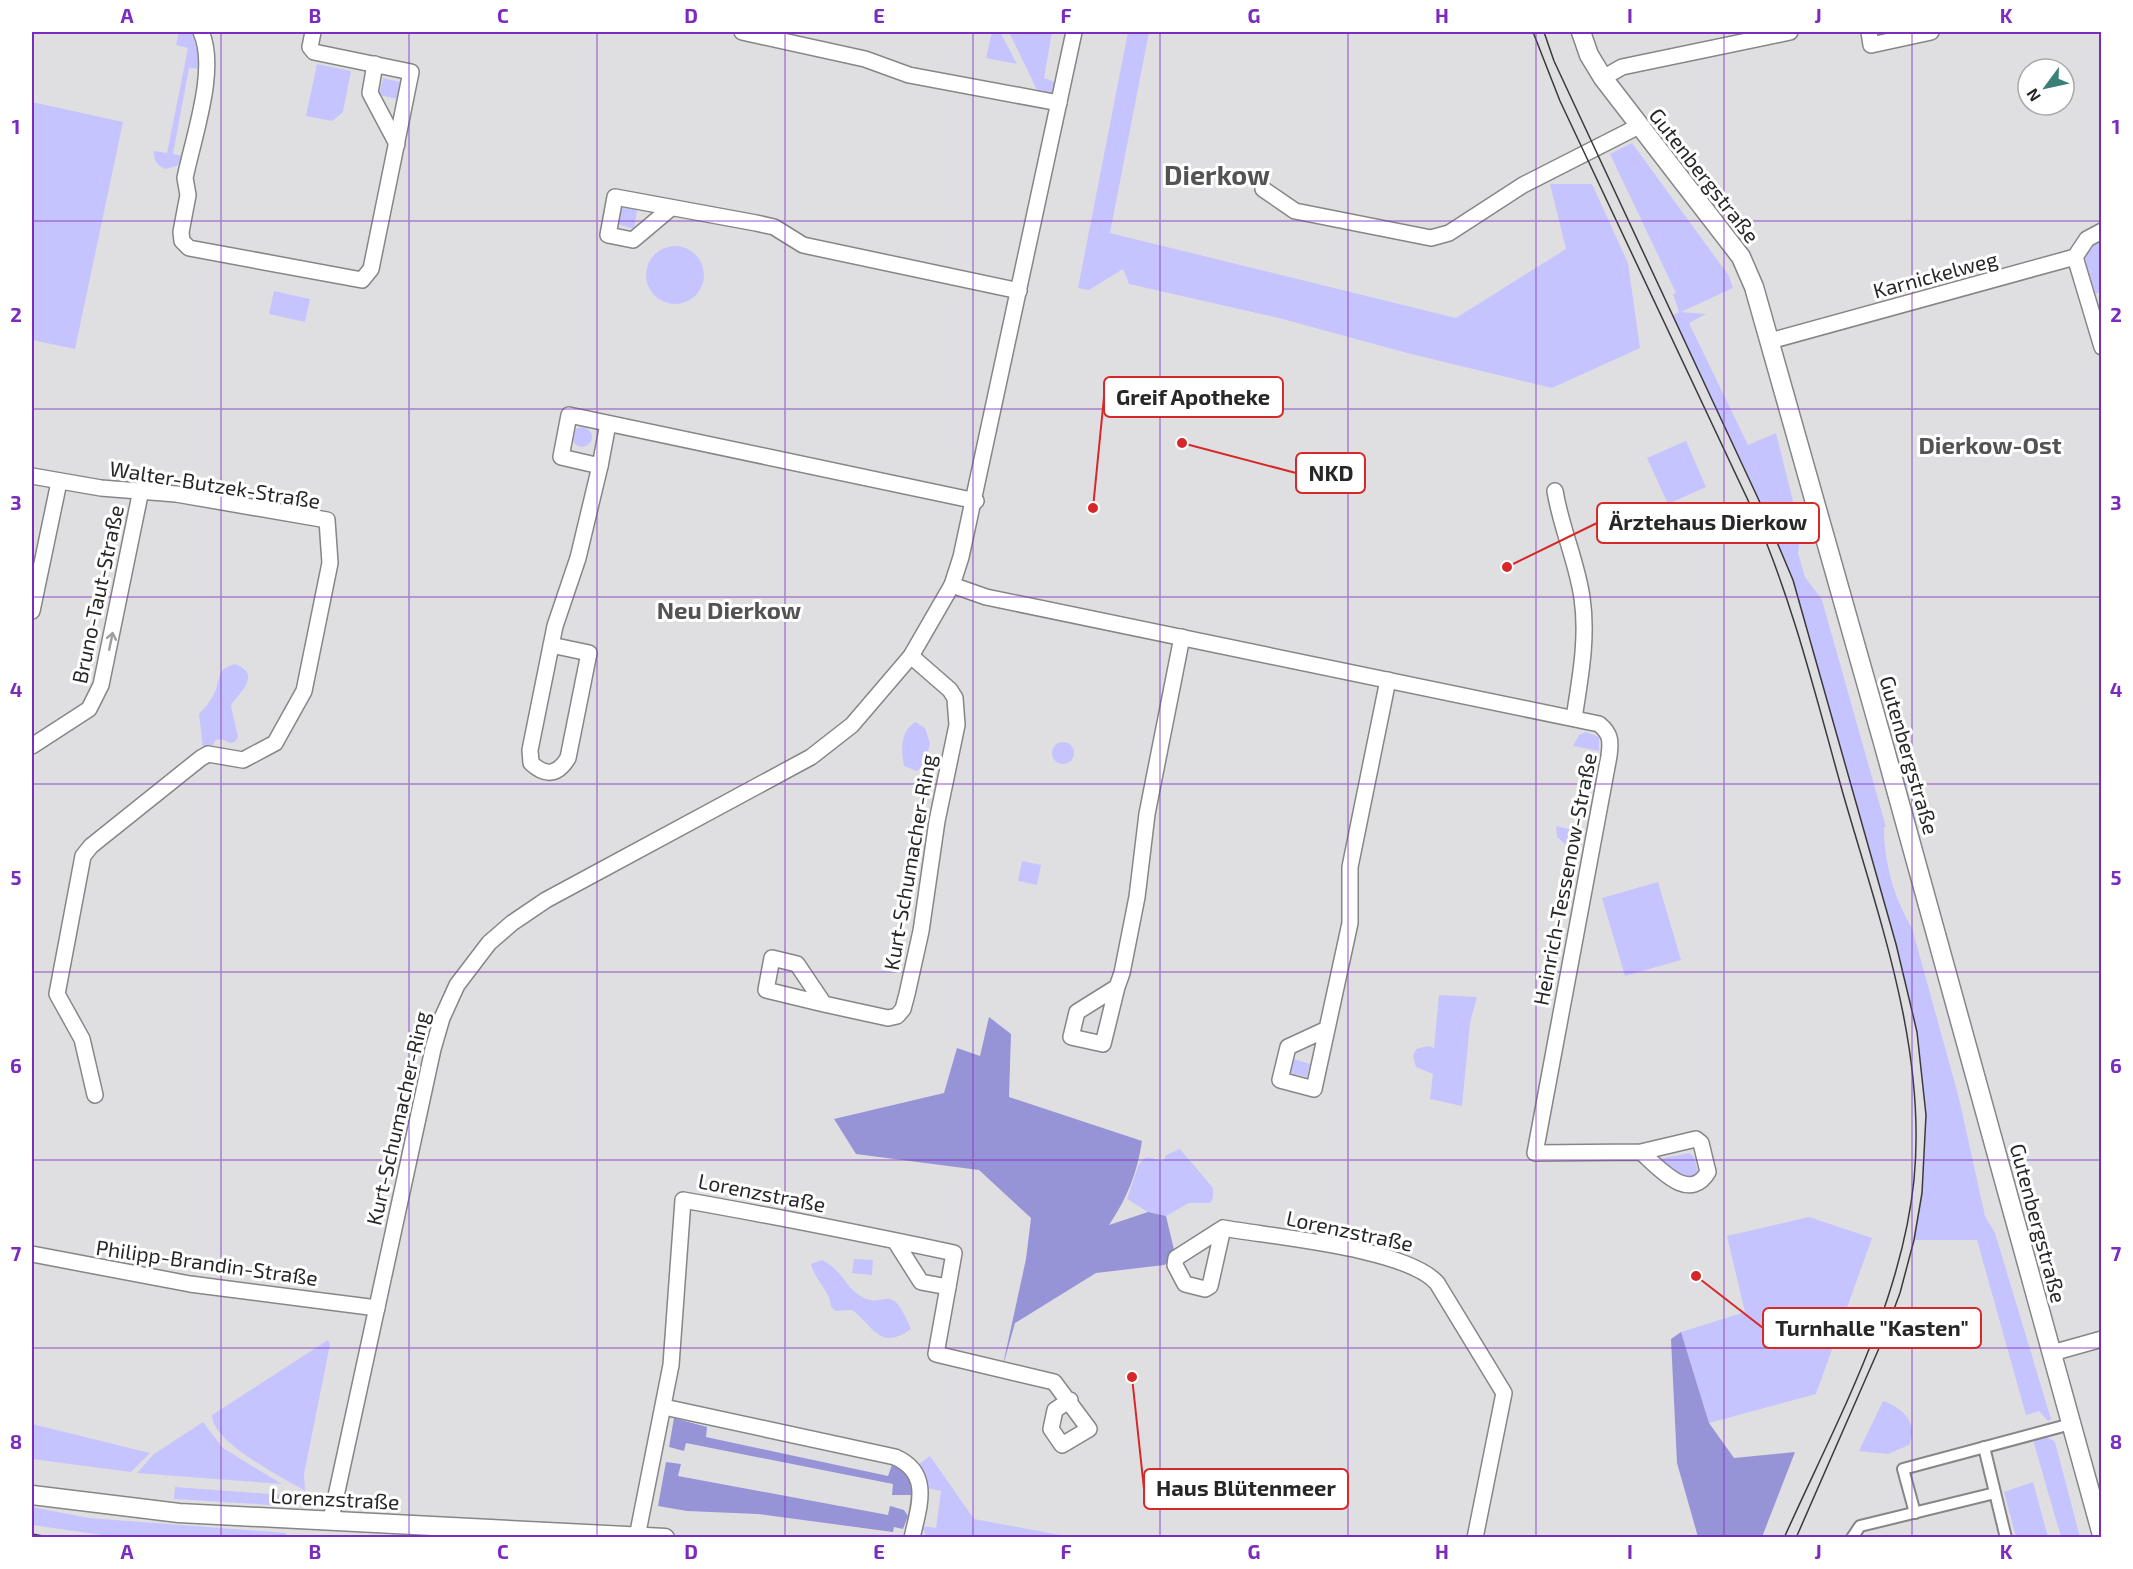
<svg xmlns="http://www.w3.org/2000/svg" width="2133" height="1569" font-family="'Exo 2',sans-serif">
<rect width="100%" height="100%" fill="#dfdfe1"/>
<!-- green -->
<g fill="#c6c4fe">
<path d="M179,32H191L200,56L201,69L189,68L173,154L183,156L177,166L165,169C157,165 153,160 154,151L167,153L188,48L176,45Z"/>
<path d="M992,32H1000L1017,64L986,58Z"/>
<path d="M1009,32H1052L1044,78L1055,82L1053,94L1037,90Z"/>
<path d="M1128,32H1149L1110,233L1456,318L1566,249L1550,184H1592L1628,263L1640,348L1552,388L1411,354L1279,318L1129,284L1123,269L1089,290L1078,288Z"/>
<path d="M317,64L351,71L343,112L332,121L306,116Z"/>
<path d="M383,78L401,82L398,99L379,95Z"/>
<path d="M32,102L123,122L75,349L32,340Z"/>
<path d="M1632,143L1729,276L1733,288L1681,312L1706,314L1689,323L1748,445L1776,433L1801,533L1798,553L1805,577L1822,600L1886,827H1884C1884,862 1894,898 1912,928L1959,1098L1985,1216L1995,1233L2051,1419L2048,1421L2039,1411L2026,1415L1977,1240H1914L1922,1193L1926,1115L1917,1032L1896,944L1793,580L1778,541L1673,315L1679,312L1673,294L1676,293L1610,154Z"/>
<path d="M621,204H630L637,211L634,229L618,224L617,214Z"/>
<path d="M2101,231V292L2087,296L2075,257Z"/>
<circle cx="675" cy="275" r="29"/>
<path d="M274,291L310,299L305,322L269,314Z"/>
<circle cx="582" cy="437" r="10"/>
<path d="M1686,441L1706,487L1668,504L1647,458Z"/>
<path d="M235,664C264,675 237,694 231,706L238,737L235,742L230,743L221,739L216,740L212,746L203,748L199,714C206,706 213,699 216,689C221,675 217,669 235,664Z"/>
<path d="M915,722L925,728L930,743L925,764L917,771L904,766C901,750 900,732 915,722Z"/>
<path d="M1586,732L1599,737V751L1573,746L1579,735Z"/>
<circle cx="1063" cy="753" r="11"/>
<path d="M1556,826L1582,832C1580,842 1575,845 1565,844L1557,837Z"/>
<path d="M1022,861L1041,865L1037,885L1018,881Z"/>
<path d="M1658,882L1681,960L1625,976L1602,898Z"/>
<path d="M1439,995L1477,997L1470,1023L1462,1106L1430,1099L1433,1074L1416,1067L1413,1056L1416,1049L1428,1046L1434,1048Z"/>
<path d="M1293,1059L1310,1064L1307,1077L1290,1073Z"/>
<path d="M1180,1149L1213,1188V1198L1210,1203H1189L1166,1216L1148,1212L1127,1199L1139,1164L1146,1157L1164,1161L1166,1155Z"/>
<path d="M1689,1153L1694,1157L1698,1172L1694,1178L1683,1179L1654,1160Z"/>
<path d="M1809,1217L1872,1238L1816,1394L1709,1423L1681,1332L1745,1312L1727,1236Z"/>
<path d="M854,1259L873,1260L872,1275L852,1273Z"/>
<path d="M822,1260C843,1271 844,1285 859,1295C885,1313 889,1276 911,1329C879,1352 873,1325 852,1310L836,1311L831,1307C830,1290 815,1281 811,1264Z"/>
<path d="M328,1340L330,1345L304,1474L305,1491C283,1477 212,1443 212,1415Z"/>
<path d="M1883,1401C1902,1407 1920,1424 1909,1445L1888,1454L1859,1451Z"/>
<path d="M203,1422L223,1448L282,1484L137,1473L154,1454Z"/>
<path d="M32,1424L150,1453L131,1472L32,1459Z"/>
<path d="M2046,1436L2055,1442L2080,1537H2061L2033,1440Z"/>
<path d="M930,1456L974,1519L1071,1537H927L921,1526L936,1528L941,1491L926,1488L923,1474L918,1465Z"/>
<path d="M2033,1482L2048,1537H2016L2004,1492Z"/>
<path d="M175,1487L298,1496L296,1504L288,1506L174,1499Z"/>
<path d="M32,1507L89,1518L286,1533V1537L123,1538L32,1525Z"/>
</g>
<!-- forest -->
<g fill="#9793d7">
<path d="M989,1017L1011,1034L1009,1097L1142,1141C1137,1174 1127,1198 1109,1225L1148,1212L1166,1216L1176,1258L1164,1265L1096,1273L1015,1323L1002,1369L1026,1259L1031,1218L979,1170L856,1154L834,1119L944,1093L957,1048L980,1056Z"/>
<path d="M1681,1332L1709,1423L1734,1458L1795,1452L1762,1537H1698L1677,1463L1671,1339Z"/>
<path d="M674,1418L707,1427L706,1437L888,1476L892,1465C907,1471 912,1479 911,1495H892L893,1484L686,1443L684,1451L669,1447Z"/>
<path d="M666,1462L681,1464L678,1476L888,1515L890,1506L904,1510L908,1516L903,1529L894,1527L893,1532L758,1514L687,1511L658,1506Z"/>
</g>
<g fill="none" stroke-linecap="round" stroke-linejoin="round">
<defs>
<g id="pedestrian">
<path d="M1984,1447L2006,1538"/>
<path d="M1915,1513L1903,1469L2071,1424"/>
<path d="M1852,1538L1860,1526L1995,1493"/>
</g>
<g id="minor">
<path d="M201,32C218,69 193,138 185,178L188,195L181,232L182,241L189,248L362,280L371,269L411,72L314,52L310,47L313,32"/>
<path d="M742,32L865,59L909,75L1059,103"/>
<path d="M1869,32L1871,45L1931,32"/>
<path d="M375,64L370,93L397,144"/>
<path d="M1603,78L1622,67L1790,32"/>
<path d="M1263,189L1295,211L1431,238L1449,233L1523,185L1639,126"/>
<path d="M671,208L633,240L608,235L615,197L756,223L774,227L803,245L1019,291"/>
<path d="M2075,257L2102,347"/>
<path d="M1770,341L2075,257L2087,239L2102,231"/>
<path d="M608,424L600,466L561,457L569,415L976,501"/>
<path d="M32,476L101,488L176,494L327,520L330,563L304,691L275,743L243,760L208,754L201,758L91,846L83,856L57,994L82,1039L95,1095"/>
<path d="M1555,491C1561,528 1577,562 1582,598C1588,638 1580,679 1574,718"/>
<path d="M952,585L986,597L1599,724C1611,734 1611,741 1609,756L1535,1153L1641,1152L1696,1139L1701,1143L1708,1172C1689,1204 1659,1168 1641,1152"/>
<path d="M32,611L59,482"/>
<path d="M551,645L589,653L568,758C557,776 545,776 531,763L530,750L555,626L578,558L600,466"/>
<path d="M32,746L89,709L101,685L141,490"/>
<path d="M1117,987L1103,1044L1071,1037L1077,1012L1117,987L1122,973L1137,897L1147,814L1182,637"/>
<path d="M824,1004L766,990L772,958L797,964L824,1004L888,1018L897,1016L903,1009L907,994L921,931L937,821L957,725L955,698L950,690L911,656"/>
<path d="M1327,1029L1288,1047L1280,1080L1314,1089L1350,923V867L1388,680"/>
<path d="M1223,1228L1210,1286L1205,1289L1185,1284L1175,1265L1176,1258L1223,1228C1273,1237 1406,1248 1437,1283L1504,1393L1475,1538"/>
<path d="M32,1254L190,1284L377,1308"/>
<path d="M948,1287L936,1354L1054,1382L1089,1429L1062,1445L1051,1429L1055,1410L1070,1400"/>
<path d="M2052,1353L2102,1339"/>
<path d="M664,1407L895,1457C932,1473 919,1506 912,1538"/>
<path d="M331,1519L433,1049L442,1018L457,985L489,943L512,923L546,900L811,757L852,725L911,656L952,585L961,557L1074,32"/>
<path d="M637,1537L671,1365L683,1200C774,1216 864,1234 954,1253L948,1287L921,1282L895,1241"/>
</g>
<g id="tertiary">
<path d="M1581,32L1589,55L1603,78L1741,257L1754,287L1884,746L2102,1535"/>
<path d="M32,1495L179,1513L665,1538"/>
</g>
</defs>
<!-- pedestrian casing -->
<use href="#pedestrian" stroke="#868687" stroke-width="14"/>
<!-- minor casing -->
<use href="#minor" stroke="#868687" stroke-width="18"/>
<!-- tertiary casing -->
<use href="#tertiary" stroke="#868687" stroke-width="21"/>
<!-- pedestrian -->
<use href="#pedestrian" stroke="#fff" stroke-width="10"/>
<!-- minor -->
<use href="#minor" stroke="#fff" stroke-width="15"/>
<!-- tertiary -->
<use href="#tertiary" stroke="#fff" stroke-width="18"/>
<!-- tram -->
<g stroke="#3a3a3b" stroke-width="1.5">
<path d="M1533,32L1560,101L1754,513C1793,602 1816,697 1842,790C1878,916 1927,1047 1914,1180C1901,1306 1835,1424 1784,1538"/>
<path d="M1544,32L1554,61L1763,509L1793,580L1896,944L1917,1032L1926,1115L1922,1193L1914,1240L1900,1293L1880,1346L1796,1538"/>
<path d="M32,1534L54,1538"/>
</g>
</g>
<!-- one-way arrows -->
<defs><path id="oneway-shaft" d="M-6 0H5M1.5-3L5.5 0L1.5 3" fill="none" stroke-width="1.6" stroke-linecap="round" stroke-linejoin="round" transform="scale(1.5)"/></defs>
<use stroke="#9e9e9e" href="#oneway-shaft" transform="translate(111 641) rotate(-78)"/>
<!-- grid -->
<path fill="none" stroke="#7b2cbf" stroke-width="1.5" stroke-opacity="0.55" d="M221,32V1538M409,32V1538M597,32V1538M785,32V1538M973,32V1538M1160,32V1538M1348,32V1538M1536,32V1538M1724,32V1538M1912,32V1538M32,221H2102M32,409H2102M32,597H2102M32,784H2102M32,972H2102M32,1160H2102M32,1348H2102"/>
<g text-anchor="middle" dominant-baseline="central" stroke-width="6" stroke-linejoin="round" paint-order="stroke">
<!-- street labels -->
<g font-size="21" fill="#272728" stroke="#fff">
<text transform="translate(1705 175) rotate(52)">Gutenbergstraße</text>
<text transform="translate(1935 274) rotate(-15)">Karnickelweg</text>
<text transform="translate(215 484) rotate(9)">Walter-Butzek-Straße</text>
<text transform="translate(97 594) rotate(-78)">Bruno-Taut-Straße</text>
<text transform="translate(1910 755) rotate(74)">Gutenbergstraße</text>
<text transform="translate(909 862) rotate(-80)">Kurt-Schumacher-Ring</text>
<text transform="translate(1564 879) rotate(-79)">Heinrich-Tessenow-Straße</text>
<text transform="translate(397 1118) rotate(-77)">Kurt-Schumacher-Ring</text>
<text transform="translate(762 1192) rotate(11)">Lorenzstraße</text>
<text transform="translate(2039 1223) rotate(75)">Gutenbergstraße</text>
<text transform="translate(1350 1230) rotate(12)">Lorenzstraße</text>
<text transform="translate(207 1262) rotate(8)">Philipp-Brandin-Straße</text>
<text transform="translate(335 1498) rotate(3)">Lorenzstraße</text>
</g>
<!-- quarter labels -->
<g font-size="24" font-weight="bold" fill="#535354" stroke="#fff">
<text x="1990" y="444">Dierkow-Ost</text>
<text x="729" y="609">Neu Dierkow</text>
</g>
<!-- district labels -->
<g font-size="27" font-weight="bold" fill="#535354" stroke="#fff">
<text x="1217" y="174">Dierkow</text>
</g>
</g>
<!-- callouts -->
<path fill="none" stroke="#d62828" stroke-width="2" d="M1093 508L1104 397M1182 443L1296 473M1507 567L1597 523M1696 1276L1763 1328M1132 1377L1144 1489"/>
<g fill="#d62828" stroke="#fff" stroke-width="2">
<circle cx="1093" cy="508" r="6"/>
<circle cx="1182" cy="443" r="6"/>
<circle cx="1507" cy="567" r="6"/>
<circle cx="1696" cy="1276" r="6"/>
<circle cx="1132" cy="1377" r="6"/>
</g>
<g fill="#fff" stroke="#d62828" stroke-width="2">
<rect x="1104" y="377" width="179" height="40" rx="6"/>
<rect x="1296" y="453" width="69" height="40" rx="6"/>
<rect x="1597" y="503" width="222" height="40" rx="6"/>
<rect x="1763" y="1308" width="218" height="40" rx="6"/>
<rect x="1144" y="1469" width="204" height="40" rx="6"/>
</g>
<g font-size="22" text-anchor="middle" font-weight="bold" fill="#272728">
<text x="1193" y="405">Greif Apotheke</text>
<text x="1331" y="481">NKD</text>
<text x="1708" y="530">Ärztehaus Dierkow</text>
<text x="1872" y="1336">Turnhalle "Kasten"</text>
<text x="1246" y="1496">Haus Blütenmeer</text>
</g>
<!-- border -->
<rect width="2133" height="1569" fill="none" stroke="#ffffff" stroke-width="66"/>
<!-- north arrow -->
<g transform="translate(2046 87) rotate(237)"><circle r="28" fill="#ffffff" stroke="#a9a9a9" stroke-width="1.5"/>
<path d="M0-4.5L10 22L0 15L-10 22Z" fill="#3b8076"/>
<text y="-9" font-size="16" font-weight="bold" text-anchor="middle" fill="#272728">N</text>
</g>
<rect x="33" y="33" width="2067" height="1503" fill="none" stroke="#7b2cbf" stroke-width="2"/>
<g font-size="20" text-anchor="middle" font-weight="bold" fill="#7b2cbf">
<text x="127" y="23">A</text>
<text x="315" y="23">B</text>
<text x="503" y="23">C</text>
<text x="691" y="23">D</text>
<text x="879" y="23">E</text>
<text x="1066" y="23">F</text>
<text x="1254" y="23">G</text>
<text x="1442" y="23">H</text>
<text x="1630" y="23">I</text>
<text x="1818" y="23">J</text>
<text x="2006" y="23">K</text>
<text x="16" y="134">1</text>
<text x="2116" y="134">1</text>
<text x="16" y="322">2</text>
<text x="2116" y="322">2</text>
<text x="16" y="510">3</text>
<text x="2116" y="510">3</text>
<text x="16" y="697">4</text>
<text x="2116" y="697">4</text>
<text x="16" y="885">5</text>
<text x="2116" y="885">5</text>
<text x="16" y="1073">6</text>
<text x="2116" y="1073">6</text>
<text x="16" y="1261">7</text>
<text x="2116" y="1261">7</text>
<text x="16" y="1449">8</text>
<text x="2116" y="1449">8</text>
<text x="127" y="1559">A</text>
<text x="315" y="1559">B</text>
<text x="503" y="1559">C</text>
<text x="691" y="1559">D</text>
<text x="879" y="1559">E</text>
<text x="1066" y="1559">F</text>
<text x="1254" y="1559">G</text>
<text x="1442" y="1559">H</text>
<text x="1630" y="1559">I</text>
<text x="1818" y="1559">J</text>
<text x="2006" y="1559">K</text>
</g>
</svg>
